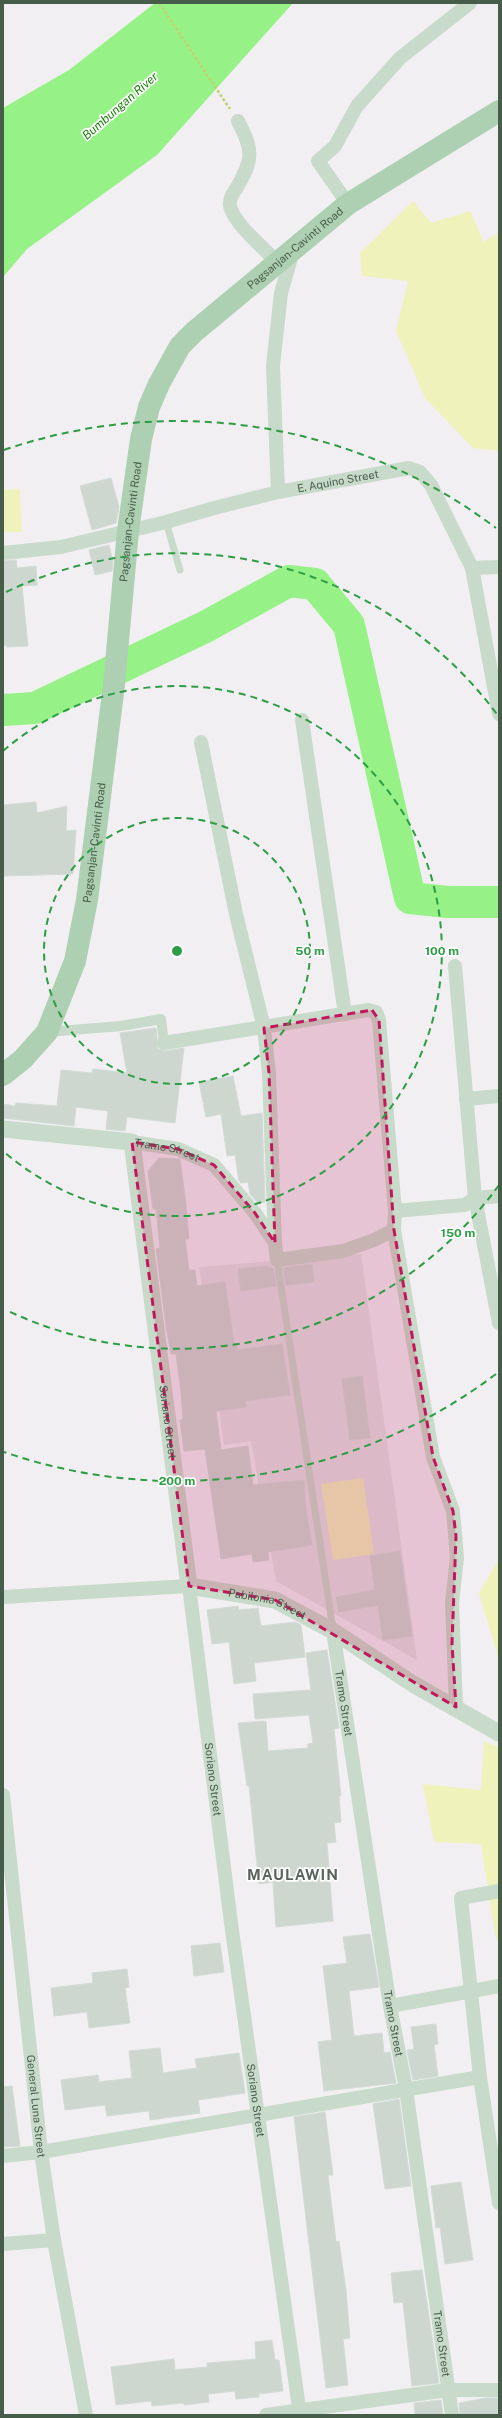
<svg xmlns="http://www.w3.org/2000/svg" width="502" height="2418" font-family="'Public Sans',sans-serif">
<rect width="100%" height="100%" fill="#f1eff2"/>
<!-- education -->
<path fill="#e1e1e3" d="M361,1254L417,1660L276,1581L251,1441L224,1445L199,1267Z"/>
<!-- green -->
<g fill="#f0f2bb">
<path d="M413,201L431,223L470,211L484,242L499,232V451L473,448L425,398L396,331L408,281L362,276L360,253Z"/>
<path d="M20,489L22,532H3V490Z"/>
<path d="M363,1478L374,1554L333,1560L321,1484Z"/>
<path d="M499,1559V1660L479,1593Z"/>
<path d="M484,1742L499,1747V1939L496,1940L481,1844L434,1842L423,1784L481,1790Z"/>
</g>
<!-- water -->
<path fill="#96f186" d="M155,3H293L157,155L27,249L3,277V108L69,70Z"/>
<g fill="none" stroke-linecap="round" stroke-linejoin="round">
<!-- river -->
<path stroke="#96f186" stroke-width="32" d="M3,710L35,708L205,627L289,581L315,584L349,625L410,898L448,902H499"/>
</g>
<!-- building -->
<g fill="#cdd7d0" stroke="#d2dbd5">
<path d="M111,478L119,507L116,523L92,530L80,486Z"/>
<path d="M109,545L113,561L112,571L95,575L89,550Z"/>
<path d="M16,560L17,568L36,566L37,585L22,586L28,646L7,647L6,645L3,646V561Z"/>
<path d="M36,802L37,813L67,806L66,831L76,830L73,874L3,876V805Z"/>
<path d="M156,1028L158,1049L165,1051L184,1048L175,1123L127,1117L125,1131L106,1129L108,1111L76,1107L74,1126L3,1118V1104L15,1106L16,1103L57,1106L61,1070L92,1073L93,1069L127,1073L120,1033Z"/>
<path d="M233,1076L241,1116L262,1113L265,1202L258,1203L250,1194L248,1182L241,1183L239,1181L235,1155L227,1156L221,1114L206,1117L199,1082Z"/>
<path d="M159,1158L180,1159L186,1205L189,1239H185L189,1270H195L197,1286L225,1282L234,1344H237L238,1350L282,1344L290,1395L245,1401L246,1407L216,1411L221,1450L248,1446L253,1485L304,1480L305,1502L312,1545L268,1552L269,1560L253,1562L252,1554L221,1559L205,1449L184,1451L180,1420L183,1419L181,1392L176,1354H171L166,1326L156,1249L160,1248L156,1209H153L148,1171Z"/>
<path d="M312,1264L314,1282L286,1285L283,1268Z"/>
<path d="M268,1266V1268H273L276,1286L241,1291L238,1269Z"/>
<path d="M362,1376L370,1438L350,1440L342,1379Z"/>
<path d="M400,1551L412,1636L383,1640L378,1605L339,1612L336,1597L375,1590L370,1556Z"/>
<path d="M238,1606L239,1610L258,1608L261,1626L295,1622L301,1625L305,1657L254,1663L256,1681L234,1684L229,1642L212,1644L207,1610Z"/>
<path d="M327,1650L339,1728L334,1729L341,1796H339L341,1822L334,1823L336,1842L327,1843L333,1921L276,1927L273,1882L259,1884L249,1786H247L238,1723L266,1721L268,1751L308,1748V1744L313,1743L309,1715L255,1719L253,1694L311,1690L306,1653Z"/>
<path d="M370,1934L379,1987L349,1991L354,2036L382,2033L384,2053L390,2052L396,2083L324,2091L318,2042L332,2040L323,1966L347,1963L343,1937Z"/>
<path d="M220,1943L224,1972L194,1976L191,1946Z"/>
<path d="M127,1969L129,1987L125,1988L130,2023L89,2028L87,2012L54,2016L51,1988L93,1983L92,1973Z"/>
<path d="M436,2024L438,2044L434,2045L438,2076L413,2080L407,2050L414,2049L411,2027Z"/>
<path d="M160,2048L163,2073L197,2068L195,2059L239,2053L245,2093L198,2100L200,2113L150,2120L149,2111L107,2116L105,2105L65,2110L61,2080L98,2075L99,2082L132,2078L129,2051Z"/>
<path d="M12,2086L20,2146L3,2147V2087Z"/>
<path d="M399,2099L411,2186L385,2189L373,2104Z"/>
<path d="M325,2112L333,2175H328L336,2242L339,2241L346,2290L350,2338L343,2339L348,2385L326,2388L294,2117Z"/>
<path d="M461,2182L473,2260L445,2264L440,2227L436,2228L431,2186Z"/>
<path d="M422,2270L439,2383L412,2386L403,2302L394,2303L391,2273Z"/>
<path d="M272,2340L275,2360H279L283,2391L258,2394L259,2397L236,2399L235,2391L208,2394L209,2402L184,2405V2403L152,2406L151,2401L116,2405L111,2367L174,2359L175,2370L207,2367V2363L256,2359L255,2342Z"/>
<path d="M486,2398H499V2415H460L459,2403Z"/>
<path d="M441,2400L443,2415H415L414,2403Z"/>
</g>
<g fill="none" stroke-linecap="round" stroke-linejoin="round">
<!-- path -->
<path stroke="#c3d171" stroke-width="2.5" stroke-dasharray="3 2" stroke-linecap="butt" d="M159,3L230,109"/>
<!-- service -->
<g stroke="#c8dac9" stroke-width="7">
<path d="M166,522L180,570"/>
<path d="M277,1260L333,1629"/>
</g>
<!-- pedestrian -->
<path stroke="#c8dac9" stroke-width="10" d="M47,1032L121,1026L161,1019L164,1043"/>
<!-- minor -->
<g stroke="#c8dac9" stroke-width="14">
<path d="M238,121C254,151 253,160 236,189C233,193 229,200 230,206C234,224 264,248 277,262"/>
<path d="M348,204L318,161L335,146L357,106L400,58L470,3"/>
<path d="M278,492L273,366L281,293L293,251"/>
<path id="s1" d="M3,553L61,547L166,522L214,508L278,492L409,468L420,472L431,485L472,568L499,714"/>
<path d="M472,568L499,567"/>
<path d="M302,720L345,1014"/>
<path d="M201,742L236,914L264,1028L269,1073L275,1243"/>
<path d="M455,966L475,1198L499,1323"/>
<path d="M466,1099L499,1096"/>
<path id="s2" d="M132,1142L178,1149L214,1165L255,1213L275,1243L277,1260L343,1251L374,1240L394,1230L395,1211L379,1020L376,1012L368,1010L164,1043"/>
<path d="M395,1211L465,1205L475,1198L499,1196"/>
<path d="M394,1230L433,1457L453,1511L457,1558L452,1603L456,1707"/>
<path id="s3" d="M3,1597L189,1586L231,1923L300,2415"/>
<path id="s4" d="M333,1631L390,2006L406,2089L452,2415"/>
<path id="s5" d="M3,1795L41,2152L54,2240L86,2415"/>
<path d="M499,1891L461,1898L480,2077L499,2203"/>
<path d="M390,2006L499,1986"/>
<path d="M3,2156L41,2152L480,2077"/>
<path d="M3,2244L54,2240"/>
<path d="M266,2415L448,2390H499"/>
</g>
<!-- tertiary -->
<path stroke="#c8dac9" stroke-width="17" id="s6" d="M3,1129L132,1142L189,1586L275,1600L333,1631L413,1684L499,1733"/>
<!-- primary -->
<path stroke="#adcfb2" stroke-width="22" id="s7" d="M3,1075L23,1059L47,1032L75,961L87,900L114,685L128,531L141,439L149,407L159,384L180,346L194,332L348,204L499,111"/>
</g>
<!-- marked area -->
<path fill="#c2185b" fill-opacity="0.2" stroke="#c2185b" stroke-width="3" stroke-dasharray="8 5" stroke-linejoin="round" d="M372,1010L379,1020L394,1230L433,1457L453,1511L456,1536L452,1644L456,1707L275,1600L189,1586L132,1142L178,1149L214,1165L255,1213L275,1243L269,1073L264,1028Z"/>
<!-- distance rings -->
<g fill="none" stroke="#2d9d43" stroke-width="2" stroke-dasharray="7 5">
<circle cx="177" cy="951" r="133"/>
<path d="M3 751A265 265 0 1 1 3 1151"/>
<path d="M499 1185A398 398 0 0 1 6 1310M6 592A398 398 0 0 1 499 717"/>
<path d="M496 1374A530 530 0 0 1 4 1452M4 450A530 530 0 0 1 496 528"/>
</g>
<g text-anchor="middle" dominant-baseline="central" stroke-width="3.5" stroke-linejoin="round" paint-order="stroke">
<!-- street labels -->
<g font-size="11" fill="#465d49" stroke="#fff">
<text stroke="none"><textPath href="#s7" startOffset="917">Pagsanjan-Cavinti Road</textPath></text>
<text stroke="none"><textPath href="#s1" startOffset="343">E. Aquino Street</textPath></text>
<text stroke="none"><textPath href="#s7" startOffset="581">Pagsanjan-Cavinti Road</textPath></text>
<text stroke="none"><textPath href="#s7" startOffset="258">Pagsanjan-Cavinti Road</textPath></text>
<text stroke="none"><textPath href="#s2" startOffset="36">Tramo Street</textPath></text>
<text stroke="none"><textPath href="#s6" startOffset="412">Soriano Street</textPath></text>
<text stroke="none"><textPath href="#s6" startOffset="658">Pabilonia Street</textPath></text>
<text stroke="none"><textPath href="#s4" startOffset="73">Tramo Street</textPath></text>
<text stroke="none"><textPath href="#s3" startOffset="381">Soriano Street</textPath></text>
<text stroke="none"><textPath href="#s4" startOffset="397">Tramo Street</textPath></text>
<text stroke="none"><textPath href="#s3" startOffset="705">Soriano Street</textPath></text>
<text stroke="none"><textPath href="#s5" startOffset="313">General Luna Street</textPath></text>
<text stroke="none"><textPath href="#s4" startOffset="721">Tramo Street</textPath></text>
</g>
<!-- water labels -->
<g font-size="12" font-style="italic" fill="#1a8208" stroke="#fff">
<text transform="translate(120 106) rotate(-41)">Bumbungan River</text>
</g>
<!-- district labels -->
<g font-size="15" font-weight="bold" letter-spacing="1" fill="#5b645d" stroke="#fff">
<text x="293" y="1874">MAULAWIN</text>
</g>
</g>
<circle cx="177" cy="951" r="6" fill="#2d9d43" stroke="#fff" stroke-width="2"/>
<g font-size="12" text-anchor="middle" font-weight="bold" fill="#2d9d43" stroke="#fff" stroke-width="3.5" stroke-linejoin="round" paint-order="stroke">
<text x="310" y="955">50 m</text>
<text x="442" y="955">100 m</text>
<text x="458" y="1237">150 m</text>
<text x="177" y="1485">200 m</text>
</g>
<!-- border -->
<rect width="502" height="2418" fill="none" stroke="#465d49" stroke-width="8"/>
</svg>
